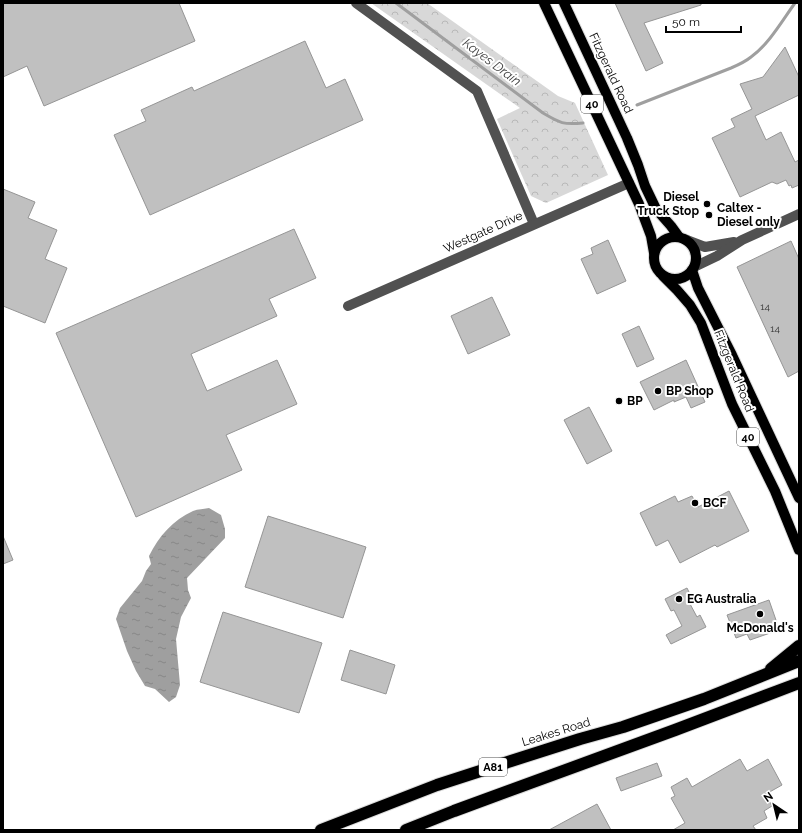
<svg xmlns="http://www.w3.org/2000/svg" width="802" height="833" font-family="Raleway,sans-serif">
<defs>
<pattern id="forest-crowns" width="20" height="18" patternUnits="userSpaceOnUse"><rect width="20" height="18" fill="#d8d8d8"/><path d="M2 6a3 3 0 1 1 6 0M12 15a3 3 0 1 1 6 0" fill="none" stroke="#b8b8b8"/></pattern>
<pattern id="water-ripples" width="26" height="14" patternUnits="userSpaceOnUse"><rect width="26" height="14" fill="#9f9f9f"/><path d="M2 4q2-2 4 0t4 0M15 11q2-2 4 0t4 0" fill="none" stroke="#878787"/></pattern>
</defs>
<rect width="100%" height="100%" fill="#fff"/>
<!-- forest -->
<path fill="url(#forest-crowns)" d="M371,3H427L558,96L575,103L608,175L546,203L531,196L497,119L520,108Z"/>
<!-- water -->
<path fill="url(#water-ripples)" d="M209,508L221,515L225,529V538L187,578L188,590L191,598L181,617L176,639L180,685L176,697L169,702L155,689L145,686L136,671L127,651L116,619L120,608L142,581L146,571L151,564L149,556C159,536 173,520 193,511C198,509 204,509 209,508Z"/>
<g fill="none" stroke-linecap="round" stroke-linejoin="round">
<!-- stream -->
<g stroke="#9f9f9f" stroke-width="3">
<path d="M396,3L543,113C560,123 563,125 583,123"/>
<path d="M637,105L731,68C738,65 745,62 751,57C769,44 782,21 795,3"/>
</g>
</g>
<!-- building -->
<g fill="#c0c0c0" stroke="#959595">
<path d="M3,3H179L195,41L44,106L27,66L3,77Z"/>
<path d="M615,3H701V5L644,23L663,63L646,71Z"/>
<path d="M305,41L326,88L345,79L363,120L150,215L114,135L146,121L141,110L192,87L194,91Z"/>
<path d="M785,47L799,77V95L755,116L766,140L781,132L795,162L799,160V185L792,188L791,185L789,186L786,180L777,184L772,182L740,197L712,138L735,127L731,119L752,109L740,84L763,77Z"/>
<path d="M3,189L35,202L28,218L57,230L45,259L67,268L45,323L3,306Z"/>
<path d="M294,229L316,278L269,299L277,316L191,354L207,391L277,360L297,404L226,435L242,470L136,517L56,333Z"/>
<path d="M608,240L626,281L597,294L581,259L593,254L591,248Z"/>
<path d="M791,241L799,259V371L788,377L737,267Z"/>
<path d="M492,297L510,335L468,354L451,316Z"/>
<path d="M639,326L654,359L637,367L622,334Z"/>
<path d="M686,360L705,402L691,408L686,397L674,402V400L654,410L640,382Z"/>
<path d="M589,407L612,451L587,464L564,420Z"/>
<path d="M729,491L749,531L717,547L715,545L680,563L668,540L656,546L640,513L675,496L678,502L692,496L698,507Z"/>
<path d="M268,516L366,547L343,618L245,587Z"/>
<path d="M3,536L13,560L3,564Z"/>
<path d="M687,588L693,600L689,602L697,617L700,615L706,627L671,644L666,635L682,626L674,610L671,611L665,599Z"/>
<path d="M769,600L777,623L773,625L776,631L750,640L747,634L736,638L727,615Z"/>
<path d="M223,612L322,643L299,713L200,682Z"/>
<path d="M350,650L395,665L386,694L341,680Z"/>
<path d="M740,759L747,771L768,759L782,785L766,794L772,806L764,811L767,818L753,826L756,830H673L685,823L671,798L675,796L671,787L687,778L692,787Z"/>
<path d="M657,763L662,776L621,791L616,778Z"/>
<path d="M597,804L611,830H549Z"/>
</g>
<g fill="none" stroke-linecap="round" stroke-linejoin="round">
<defs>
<g id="major">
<path d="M544,3L639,204L651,236L654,253"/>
<path d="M564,3L627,138L638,165L645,186L656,209L671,226L679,237"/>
<circle cx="675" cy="258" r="21"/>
<path d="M692,270L698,288L732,355L799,498"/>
<path d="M663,276L677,290L690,305L701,323L732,404L775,491L799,550"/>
</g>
<g id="highway">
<path d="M771,669L799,646"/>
<path d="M321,830L437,785L511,761L580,739L623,727L704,699L799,661"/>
<path d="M406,830L454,811L675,730L799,683"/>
</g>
</defs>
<!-- major casing -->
<use href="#major" stroke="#dbdbdb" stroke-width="12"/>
<!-- highway casing -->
<use href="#highway" stroke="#dbdbdb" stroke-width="14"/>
<!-- minor -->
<g stroke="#515151" stroke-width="10">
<path d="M356,3L477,91L534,224"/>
<path d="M684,239L705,247L734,242"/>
<path d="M694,267L717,256L742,240L799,214"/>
<path d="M348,306L629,183"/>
</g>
<!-- major -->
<use href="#major" stroke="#000" stroke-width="10"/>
<!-- highway -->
<use href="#highway" stroke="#000" stroke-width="12"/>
</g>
<!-- markers -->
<g fill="#000" stroke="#fff" stroke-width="1.5">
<circle cx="707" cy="204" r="4"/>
<circle cx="709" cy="215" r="4"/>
<circle cx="658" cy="391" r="4"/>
<circle cx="619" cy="401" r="4"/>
<circle cx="695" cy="503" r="4"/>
<circle cx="679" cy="599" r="4"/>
<circle cx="760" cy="614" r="4"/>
</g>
<g text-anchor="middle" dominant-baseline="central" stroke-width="4" stroke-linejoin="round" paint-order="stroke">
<!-- number labels -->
<g font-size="10" fill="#303030">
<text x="765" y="306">14</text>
<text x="775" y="328">14</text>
</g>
<!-- shield labels -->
<g fill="#fff" stroke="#4c4c4c" stroke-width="1">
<rect x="581" y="95" width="22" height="18" rx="3"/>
<rect x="737" y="428" width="22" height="18" rx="3"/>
<rect x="479" y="758" width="28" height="18" rx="3"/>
</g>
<g font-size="11" font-weight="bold" fill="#000">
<text x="592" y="104">40</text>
<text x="748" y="437">40</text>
<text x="493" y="767">A81</text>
</g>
<!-- street labels -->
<g font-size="12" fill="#000" stroke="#fff">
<text transform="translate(611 73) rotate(65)">Fitzgerald Road</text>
<text transform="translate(483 232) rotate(-24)">Westgate Drive</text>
<text transform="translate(734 371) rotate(68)">Fitzgerald Road</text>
<text transform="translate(556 732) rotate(-17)">Leakes Road</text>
</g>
<!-- poi labels -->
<g font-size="12" font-weight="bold" fill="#000" stroke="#fff" text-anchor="start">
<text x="699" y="197" text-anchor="end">Diesel<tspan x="699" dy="14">Truck Stop</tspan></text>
<text x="717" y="208">Caltex -<tspan x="717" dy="14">Diesel only</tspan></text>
<text x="666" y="391">BP Shop</text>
<text x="627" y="401">BP</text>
<text x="703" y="503">BCF</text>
<text x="687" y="599">EG Australia</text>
<text x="760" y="628" text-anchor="middle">McDonald's</text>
</g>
<!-- water labels -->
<g font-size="13" font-style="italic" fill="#404040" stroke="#fff">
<text transform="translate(492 62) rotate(37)">Kayes Drain</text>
</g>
</g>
<!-- border -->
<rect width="802" height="833" fill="none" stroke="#000000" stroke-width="8"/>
<!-- north arrow -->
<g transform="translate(774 805) rotate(325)" stroke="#ffffff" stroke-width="3" paint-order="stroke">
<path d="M0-3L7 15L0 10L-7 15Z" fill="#000000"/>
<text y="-6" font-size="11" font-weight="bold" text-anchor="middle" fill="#000000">N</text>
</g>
<!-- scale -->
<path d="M666 26v6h75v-6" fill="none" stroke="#000000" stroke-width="2"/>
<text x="672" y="26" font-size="12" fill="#000000" stroke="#ffffff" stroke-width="3" paint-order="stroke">50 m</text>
</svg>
